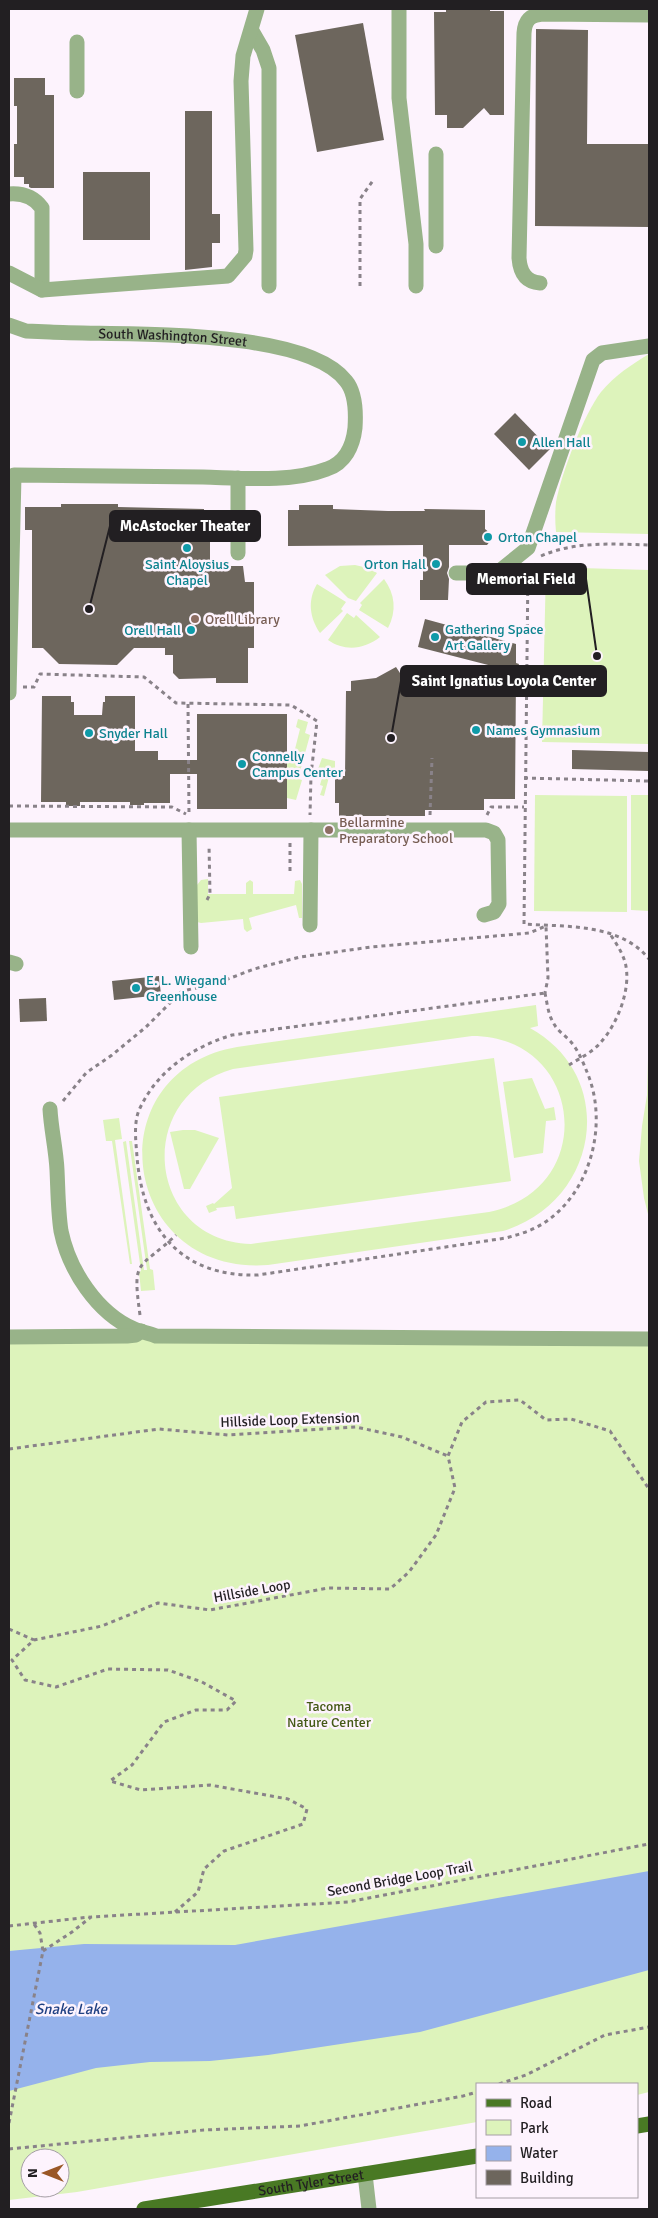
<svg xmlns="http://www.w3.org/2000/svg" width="658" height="2218" font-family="Signika,sans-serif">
<rect width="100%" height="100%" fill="#fdf3fd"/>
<!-- green -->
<g fill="#ddf3bb" fill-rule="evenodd">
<path d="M649,354V534L556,532C555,522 555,512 556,502C561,474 584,414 601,392C615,375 631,365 649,354Z"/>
<path d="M355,565L368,568L377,573L356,601L348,598L325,575L340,566Z"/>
<path d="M546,567L649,570V744L542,742Z"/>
<path d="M384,579C395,594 397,611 388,628L359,610L362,605L360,603Z"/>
<path d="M317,584L346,602L341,609L343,611L320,633C310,618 307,601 317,584Z"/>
<path d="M347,613L354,618L356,615L380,637C365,649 345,652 328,640Z"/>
<path d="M298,719L308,722L305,733L310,735L298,779L302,780L296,800L287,798V754L294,753L300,729L296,727Z"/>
<path d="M322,758L335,761V777H329L324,796L320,795L323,786L320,785L324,771L318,769Z"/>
<path d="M535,795L627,796V912L534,911Z"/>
<path d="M631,795H649V911L631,910Z"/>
<path d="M208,879V894H246V883L250,880L253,882V894H294L295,881L300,880L302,884V918H299L296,905L249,918L252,929L247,932L244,929L243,919L201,923L197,922V885L201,880Z"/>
<path d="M536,1005L538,1026L530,1028C620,1078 598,1203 503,1231L268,1265C120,1276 94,1072 237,1047ZM472,1036C584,1036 600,1189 489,1212L251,1244C147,1241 132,1097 233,1069Z"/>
<path d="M494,1058L511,1181L236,1219L234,1206L216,1208L217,1210L209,1213L206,1206L213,1203L214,1204L232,1188L219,1097Z"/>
<path d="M648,1058H649V1218L644,1198L639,1161L642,1126L647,1095Z"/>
<path d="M532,1078L545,1109L554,1107L556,1120L546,1121L543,1153L514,1158L503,1082Z"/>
<path d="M119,1118L122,1139L115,1140L132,1264H130L112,1141H106L103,1120Z"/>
<path d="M183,1130H195L219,1138L190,1189H184L170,1132Z"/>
<path d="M126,1141L144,1270H147L129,1141H132L150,1269L153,1270L155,1290L141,1291L139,1272L141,1271L123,1142Z"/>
<path d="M9,1336L649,1344V2092L637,2095V2084H477V2122L77,2192L9,2200ZM30,2158H60V2188H30Z"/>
</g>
<!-- water -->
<path fill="#95b2eb" d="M649,1871V1970L420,2032L268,2055L210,2061L150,2062L96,2068L9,2091V1951L84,1944L235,1945Z"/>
<!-- building -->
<g fill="#6d665d">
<path d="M446,9H490V11H504V115H490L484,108L463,128H447V115H435L434,12H446Z"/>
<path d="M363,23L384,140L317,152L295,35Z"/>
<path d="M536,29L588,30L587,144H649V227L535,226Z"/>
<path d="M14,78H45V95H54V188H31L29,187V184H24V177H14V144H17V106H14Z"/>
<path d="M185,111H212V214H220V243H212V267L185,270Z"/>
<rect x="83" y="172" width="67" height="68"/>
<path d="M515,413L550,449L529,470L494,434Z"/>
<path d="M61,504H118V507L204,509V522H210V562L226,566H243L245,582H254V648H248V683H216V678L179,679L173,673V655H165V648H134L117,665L59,664L43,648H32V530H25V507H61Z"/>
<path d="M299,505H333V509L388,511H425L424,509L485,510V529L491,534V540L487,545H449V567L447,573L449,579L448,600H420V580H423V545L288,546V510H299Z"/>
<path d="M425,619L516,644V663L519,664L516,675L515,799H484V810H425V816H339V803H335V776H345L346,691H351V681L376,678L396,667L408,685L412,671H496V667L418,647Z"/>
<path d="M42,696H71V702H74V715H102L103,702H105V696H135V751H158V760H197V714H287V809H197V774H170V803H144V805H130V802H80V806H66V802H41Z"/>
<path d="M572,750L649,752V771L572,769Z"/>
<path d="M159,976L161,995L114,1000L112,981Z"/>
<path d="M46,998L47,1021L20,1022L19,999Z"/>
</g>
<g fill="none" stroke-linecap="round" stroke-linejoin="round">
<!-- path -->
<g stroke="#898289" stroke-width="3" stroke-dasharray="4 4" stroke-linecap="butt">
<path d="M360,286V199L374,179"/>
<path d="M541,556C575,541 613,544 649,545"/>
<path d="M528,568L524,924C566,927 620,923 649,959"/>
<path d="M23,687H34L40,674L144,677L176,703L291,705L317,721L311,775L310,815"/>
<path d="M188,704L189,815"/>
<path d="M524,778L649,781"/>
<path d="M9,806L172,807L186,814"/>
<path d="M430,815L432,758"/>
<path d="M487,815L491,807H524"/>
<path d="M290,843V873"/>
<path d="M207,900L210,894L209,845"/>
<path d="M545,993C547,1002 548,1014 553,1022C557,1031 565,1035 571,1042C578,1050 583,1062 587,1072C610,1126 589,1201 535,1228C525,1233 516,1235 506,1238L258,1275C181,1277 143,1230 137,1157C136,1142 133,1122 140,1108C158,1070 193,1047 232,1035Z"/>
<path d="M569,1065C580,1058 593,1052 601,1042C618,1023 632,987 625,962C622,952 616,943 610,934"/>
<path d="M63,1101L86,1073L112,1055L146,1027L182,991L215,984L254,969L300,957L371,947L529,933L546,926L548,978L545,993"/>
<path d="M140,1315C132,1257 138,1271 176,1235"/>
<path d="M9,1449L159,1429L228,1435L356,1427L402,1437L448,1456"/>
<path d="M9,1629L34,1640"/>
<path d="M175,1912L198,1892L204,1869L224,1851L303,1824L307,1809L288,1799L210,1785L141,1790L110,1781L132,1765L164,1722L196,1710H227L236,1701L202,1682L168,1670L108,1669L56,1687L25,1680L12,1660L34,1640L102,1626L158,1603L210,1610L328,1588L390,1589L409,1572L436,1535L455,1488L448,1456L462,1422L486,1402L520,1400L546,1420L571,1419L610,1431L649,1489"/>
<path d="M9,1926L90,1917"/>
<path d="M43,1951L72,1932L91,1917L348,1902L649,1844"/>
<path d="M499,2084L526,2075L605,2035L649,2027"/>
<path d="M9,2123L43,1951L40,1933L34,1924"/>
<path d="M9,2149L204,2130L300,2126L463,2096L477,2092"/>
</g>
<!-- minor -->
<g stroke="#98b389" stroke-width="15">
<path d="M399,9V98L416,244V286"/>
<path d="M252,31L263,50L269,68V286"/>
<path d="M77,42V91"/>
<path d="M9,194C22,193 34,197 42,208V290"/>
<path d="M436,246V154"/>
<path d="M9,273L42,290L228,276L245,256L246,250L241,81L243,56L257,9"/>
<path d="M540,283C525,282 520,271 519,258L524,33C525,20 530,15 543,14L649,15"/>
<path id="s1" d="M9,325L26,331L50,332C117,336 304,326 346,381C356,393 356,413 355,428C353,446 345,463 327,469C291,483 241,478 203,477C140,476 77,476 14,475L9,693"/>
<path d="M238,553V478"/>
<path d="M456,573H497L528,548L593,360L602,353L649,346"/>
<path d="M9,830H486L494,833L498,840L499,904L494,912L484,915"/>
<path d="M189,830L191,947"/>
<path d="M310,925L311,830"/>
<path d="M9,962L16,964"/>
<path d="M50,1109C51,1129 56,1149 57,1170C58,1190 58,1211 61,1231C69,1270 97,1313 134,1329C141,1332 149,1333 156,1336L649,1339"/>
<path d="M9,1337L127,1336L136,1335L141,1331"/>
<path d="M365,2174L369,2209"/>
</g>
<!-- major -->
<g stroke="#497924" stroke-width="15">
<path d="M637,2126L649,2124"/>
<path id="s2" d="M144,2209L477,2156"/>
</g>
</g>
<!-- markers -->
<g fill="#0f9aa8" stroke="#fdf3fd" stroke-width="2">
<circle cx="522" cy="442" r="5"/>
<circle cx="488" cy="537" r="5"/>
<circle cx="187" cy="548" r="5"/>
<circle cx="436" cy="564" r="5"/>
<circle cx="191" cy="630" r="5"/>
<circle cx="435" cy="637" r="5"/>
<circle cx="476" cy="730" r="5"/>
<circle cx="89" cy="733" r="5"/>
<circle cx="242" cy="764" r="5"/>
<circle cx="136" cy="988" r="5"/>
</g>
<g fill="#8d6e63" stroke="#fdf3fd" stroke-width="2">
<circle cx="195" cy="619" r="5"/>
<circle cx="329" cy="830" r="5"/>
</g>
<g text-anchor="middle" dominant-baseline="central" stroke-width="5" stroke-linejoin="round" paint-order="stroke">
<!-- street labels -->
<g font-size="14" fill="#221f22" stroke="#fdf3fd">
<text stroke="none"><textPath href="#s1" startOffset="165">South Washington Street</textPath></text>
<text transform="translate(290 1420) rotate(-2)">Hillside Loop Extension</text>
<text transform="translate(252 1591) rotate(-10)">Hillside Loop</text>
<text transform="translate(400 1879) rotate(-10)">Second Bridge Loop Trail</text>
<text stroke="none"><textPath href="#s2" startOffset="169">South Tyler Street</textPath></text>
</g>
<!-- culture labels -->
<g font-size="14" fill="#0d838f" stroke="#fdf3fd" text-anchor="start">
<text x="532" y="442">Allen Hall</text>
<text x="498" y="537">Orton Chapel</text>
<text x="187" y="564" text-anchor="middle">Saint Aloysius<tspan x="187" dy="16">Chapel</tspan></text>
<text x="426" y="564" text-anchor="end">Orton Hall</text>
<text x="445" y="629">Gathering Space<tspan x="445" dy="16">Art Gallery</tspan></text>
<text x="181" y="630" text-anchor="end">Orell Hall</text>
<text x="486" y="730">Names Gymnasium</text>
<text x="99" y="733">Snyder Hall</text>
<text x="252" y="756">Connelly<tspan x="252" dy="16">Campus Center</tspan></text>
<text x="146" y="980">E. L. Wiegand<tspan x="146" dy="16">Greenhouse</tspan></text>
</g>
<!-- education labels -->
<g font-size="14" fill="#785e54" stroke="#fdf3fd" text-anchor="start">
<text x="205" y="619">Orell Library</text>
<text x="339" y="822">Bellarmine<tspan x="339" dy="16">Preparatory School</tspan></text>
</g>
<!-- park labels -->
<g font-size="14" fill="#445916" stroke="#fdf3fd">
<text x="329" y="1706">Tacoma<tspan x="329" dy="16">Nature Center</tspan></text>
</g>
<!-- water labels -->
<g font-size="15" font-style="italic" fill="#214183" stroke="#fdf3fd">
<text x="71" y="2009">Snake Lake</text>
</g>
</g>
<!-- callouts -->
<path fill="none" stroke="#221f22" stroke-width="2" d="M89 609L110 526M597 656L586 579M391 738L401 681"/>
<g fill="#221f22" stroke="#fdf3fd" stroke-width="2">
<circle cx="89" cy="609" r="5"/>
<circle cx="597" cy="656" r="5"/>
<circle cx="391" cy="738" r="5"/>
</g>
<g fill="#221f22" stroke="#221f22" stroke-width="2">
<rect x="110" y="511" width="150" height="30" rx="5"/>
<rect x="467" y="564" width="119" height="30" rx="5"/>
<rect x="401" y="666" width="205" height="30" rx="5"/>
</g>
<g font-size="15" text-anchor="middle" font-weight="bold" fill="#fff">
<text x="185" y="531">McAstocker Theater</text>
<text x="526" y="584">Memorial Field</text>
<text x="504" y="686">Saint Ignatius Loyola Center</text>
</g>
<!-- border -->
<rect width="658" height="2218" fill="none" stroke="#221f22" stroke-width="20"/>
<!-- legend -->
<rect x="476" y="2083" width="162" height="115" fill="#fdf3fd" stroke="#a59ea5"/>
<rect x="486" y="2099" width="25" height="8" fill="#497924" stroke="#a59ea5"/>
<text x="520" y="2108" font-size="15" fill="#221f22">Road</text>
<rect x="486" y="2120" width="25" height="15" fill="#ddf3bb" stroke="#a59ea5"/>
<text x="520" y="2133" font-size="15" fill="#221f22">Park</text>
<rect x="486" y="2146" width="25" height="15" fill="#95b2eb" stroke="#a59ea5"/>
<text x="520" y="2158" font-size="15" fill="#221f22">Water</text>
<rect x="486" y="2170" width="25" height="15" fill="#6d665d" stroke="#a59ea5"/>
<text x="520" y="2183" font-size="15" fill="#221f22">Building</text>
<!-- north arrow -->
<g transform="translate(45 2173) rotate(270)"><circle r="24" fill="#fdf3fd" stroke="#a59ea5"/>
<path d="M0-4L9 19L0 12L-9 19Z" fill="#9a5726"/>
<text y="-8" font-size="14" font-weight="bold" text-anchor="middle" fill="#221f22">N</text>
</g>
</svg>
